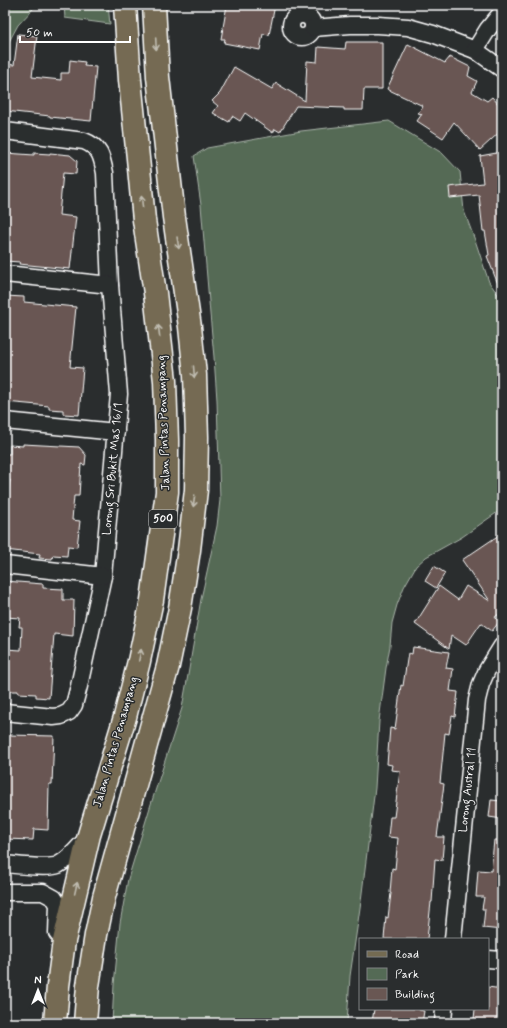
<svg xmlns="http://www.w3.org/2000/svg" width="507" height="1028" font-family="Mynerve,sans-serif">
<rect width="100%" height="100%" fill="#2a2d2e"/>
<filter id="ink" filterUnits="userSpaceOnUse"><feTurbulence type="fractalNoise" baseFrequency=".025" numOctaves="2"/><feDisplacementMap in="SourceGraphic" scale="8" xChannelSelector="R" yChannelSelector="G"/><feConvolveMatrix kernelMatrix="1 2 1 2 8 2 1 2 1" color-interpolation-filters="sRGB"/></filter>
<g filter="url(#ink)">
<!-- green -->
<g fill="#546a55" stroke="#aab4aa">
<path d="M5,5H34L33,9L18,25L5,49Z"/>
<path d="M64,5H108L110,24L65,18Z"/>
<path d="M389,121L442,153L460,172L464,211L476,243L489,282L499,296V310L502,316V509L462,537L426,557L416,566L404,587L397,605L392,623L390,646L386,668L379,721L375,788L361,901L350,976L347,1023H112L114,985L120,923L128,879L151,804L182,708L188,675L201,599L217,526L220,500L217,400L214,357L210,314L201,205L194,156L207,148L301,131Z"/>
</g>
<!-- building -->
<g fill="#695753" stroke="#fff">
<path d="M227,5H275L269,35L263,34L260,50L224,43L225,39H221Z"/>
<path d="M18,34L37,36L32,77L61,80V73H69L70,60L85,62L84,66L96,67L91,121L50,117V116L5,111V64L14,65Z"/>
<path d="M346,42H382V89H364L363,110H344V108L296,106L280,132L275,129L273,133L245,113L240,121L232,116L229,122L213,113L218,106L212,101L220,93L234,67L272,89L276,83L305,101L307,61L317,62L318,47L345,49Z"/>
<path d="M408,44L445,63L450,57L470,67L468,76L477,81L472,92L487,101L492,97L502,108V130L480,150L454,122L443,138L417,121L422,114L418,113L423,106L387,89Z"/>
<path d="M502,152V292H501L487,256L489,255L485,231H483L479,195L450,198L449,187L483,183L480,156Z"/>
<path d="M5,153L34,155V153L50,154V153L70,155L77,161L76,174L63,173L59,215L76,217L70,269L19,264L20,262L5,261Z"/>
<path d="M5,296L24,297V302L76,307L70,367L83,368L79,415L63,414V410L49,409V406L5,402Z"/>
<path d="M23,444L79,447L86,455L85,465L81,464L79,496H74L72,520L80,521L77,547L68,546L67,556L53,555L52,559L39,558L40,554L5,550V507H6L10,480H5V454H10V445L23,446Z"/>
<path d="M502,533V618L499,614L495,617L499,622L492,631L481,623L466,645L451,635L449,649L415,624L439,586L458,600L466,586L490,601L462,560Z"/>
<path d="M434,566L445,573L436,588L425,581Z"/>
<path d="M5,581L43,584V588L63,589V600H74L73,636L54,634L49,698L36,697V694L18,693V691H5V649L21,650L22,627H19L20,618L5,617Z"/>
<path d="M413,647L449,652L446,668L453,669L450,691L458,692L455,717L452,716L449,734L445,733L440,783L444,784L437,837H444L442,860L435,859L432,902H431L427,939H384L386,917L388,918L391,893H390L392,868L395,869L398,838L388,837L390,817H394L400,771L391,770L392,765L387,764L390,728L395,729L401,685L403,686L408,653L412,654Z"/>
<path d="M7,735L54,736L52,784H49L48,830L34,829L33,840L5,839V743H7Z"/>
<path d="M491,800L502,801V819L489,817Z"/>
<path d="M494,840H502V930L483,928L485,909H482L484,897H476L478,870L491,871Z"/>
<path d="M488,987L502,989V1023H478V1020L474,1019L475,1009H488Z"/>
<path d="M374,1009H419V1010L424,1011L422,1023H372Z"/>
</g>
<g fill="none" stroke-linecap="round" stroke-linejoin="round">
<defs>
<g id="minor">
<circle cx="302" cy="26" r="11"/>
<path d="M313,28L350,25H378L408,27L433,34L475,50L502,69"/>
<path d="M475,50L488,29L502,12"/>
<path d="M5,131L84,141C100,147 102,157 105,173L110,285L119,394L103,576L79,686L74,705L69,712L61,716L53,717L5,712"/>
<path d="M5,274L110,285"/>
<path d="M5,421L116,432"/>
<path d="M5,565L103,576"/>
<path d="M5,864C17,865 48,869 58,865C70,859 78,848 87,838"/>
<path d="M5,892H43L54,898L58,904L57,933L62,939"/>
<path d="M453,939L477,700L481,684L487,670L502,646"/>
<path d="M488,959L502,960"/>
<path d="M443,1023L444,1009"/>
</g>
<g id="primary">
<path d="M55,1023L58,986L64,941L89,835L125,717L139,661L152,600L167,492V440L165,381L155,293L144,220L139,168L130,80L125,5"/>
<path d="M85,1023L88,986L96,935L104,897L168,666L180,608L189,550L196,490L197,437L195,375L190,327L174,217L158,77L154,5"/>
</g>
</defs>
<!-- minor casing -->
<use href="#minor" stroke="#fff" stroke-width="19"/>
<!-- primary casing -->
<use href="#primary" stroke="#fff" stroke-width="25"/>
<!-- minor -->
<use href="#minor" stroke="#2a2d2e" stroke-width="16"/>
<!-- primary -->
<use href="#primary" stroke="#746b52" stroke-width="22"/>
</g>
<!-- one-way arrows -->
<defs><path id="oneway-shaft" d="M-6 0H5M1.5-3L5.5 0L1.5 3" fill="none" stroke-width="1.6" stroke-linecap="round" stroke-linejoin="round"/></defs>
<g stroke="#c0bcb1">
<use href="#oneway-shaft" transform="translate(156 44) rotate(87)"/>
<use href="#oneway-shaft" transform="translate(142 202) rotate(-96)"/>
<use href="#oneway-shaft" transform="translate(178 243) rotate(81)"/>
<use href="#oneway-shaft" transform="translate(159 331) rotate(-97)"/>
<use href="#oneway-shaft" transform="translate(194 372) rotate(85)"/>
<use href="#oneway-shaft" transform="translate(194 501) rotate(97)"/>
<use href="#oneway-shaft" transform="translate(140 655) rotate(-78)"/>
<use href="#oneway-shaft" transform="translate(76 888) rotate(-77)"/>
</g>
</g>
<g text-anchor="middle" dominant-baseline="central" stroke-width="3" stroke-linejoin="round" paint-order="stroke">
<!-- shield labels -->
<rect fill="#2a2d2e" stroke="#bfc0c0" stroke-width="1" x="149" y="510" width="28" height="18" rx="3"/>
<g font-size="11" font-weight="bold" fill="#fff">
<text x="163" y="519">500</text>
</g>
<!-- street labels -->
<g font-size="12" fill="#fff" stroke="#2a2d2e">
<text transform="translate(164 423) rotate(-92)">Jalan Pintas Penampang</text>
<text transform="translate(113 469) rotate(-85)">Lorong Sri Bukit Mas 16/1</text>
<text transform="translate(116 742) rotate(-74)">Jalan Pintas Penampang</text>
<text transform="translate(468 790) rotate(-84)">Lorong Austral 11</text>
</g>
</g>
<!-- margin -->
<rect width="507" height="1028" fill="none" stroke="#2a2d2e" stroke-width="20"/>
<rect x="10" y="10" width="487" height="1008" fill="none" stroke="#fff" stroke-width="1.5" filter="url(#ink)"/>
<!-- legend -->
<rect x="359" y="938" width="130" height="72" fill="#2a2d2e" stroke="#7f8182"/>
<rect x="367" y="951" width="20" height="6" fill="#746b52" stroke="#7f8182"/>
<text x="395" y="958" font-size="12" fill="#ffffff">Road</text>
<rect x="367" y="968" width="20" height="12" fill="#546a55" stroke="#7f8182"/>
<text x="395" y="978" font-size="12" fill="#ffffff">Park</text>
<rect x="367" y="988" width="20" height="12" fill="#695753" stroke="#7f8182"/>
<text x="395" y="998" font-size="12" fill="#ffffff">Building</text>
<!-- north arrow -->
<g transform="translate(38 990)" stroke="#2a2d2e" stroke-width="3" paint-order="stroke">
<path d="M0-3L7 15L0 10L-7 15Z" fill="#ffffff"/>
<text y="-6" font-size="11" font-weight="bold" text-anchor="middle" fill="#ffffff">N</text>
</g>
<!-- scale -->
<path d="M20 36v6h110v-6" fill="none" stroke="#ffffff" stroke-width="2"/>
<text x="26" y="36" font-size="12" fill="#ffffff" stroke="#2a2d2e" stroke-width="3" paint-order="stroke">50 m</text>
</svg>
